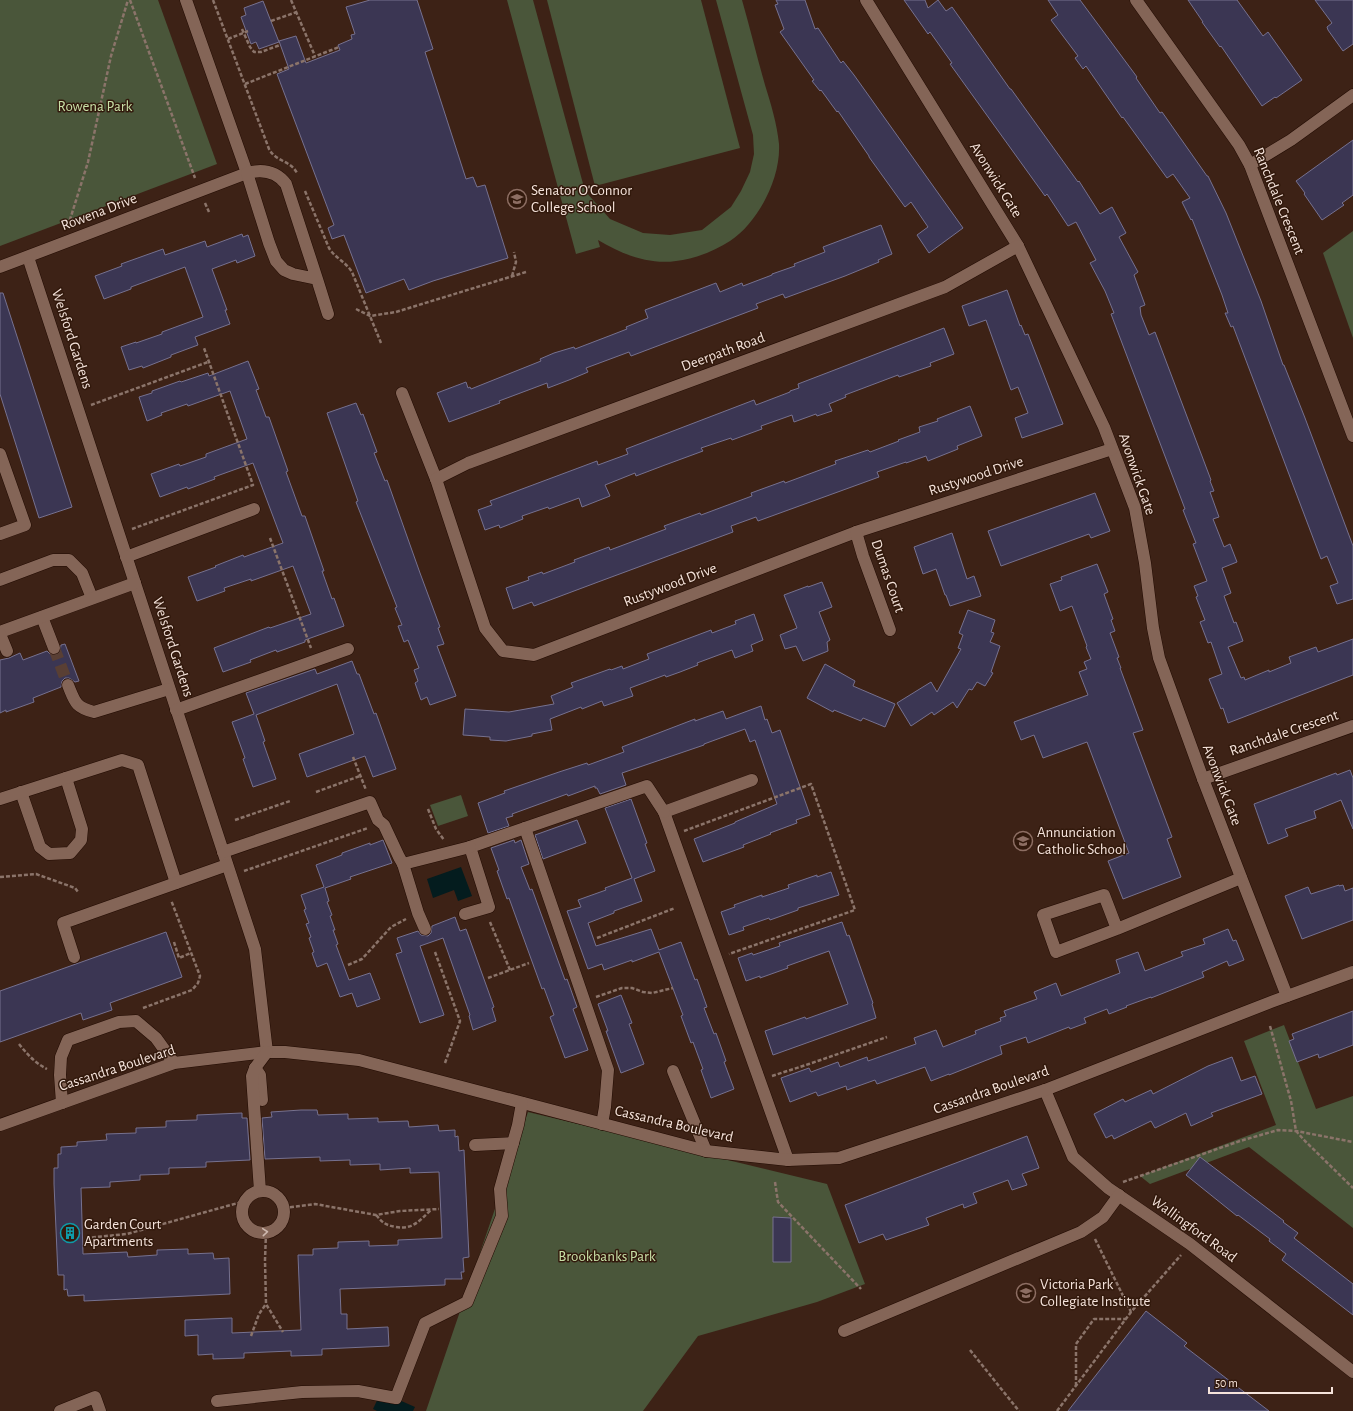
<svg xmlns="http://www.w3.org/2000/svg" width="1353" height="1411" font-family="'Alegreya Sans',sans-serif">
<rect width="100%" height="100%" fill="#3d2216"/>
<!-- green -->
<g fill="#4a563a">
<path d="M0,0H158L217,164L0,246Z"/>
<path d="M507,0H533L585,191L610,219L643,233L670,235L702,230L731,207L741,191L750,172L754,154L753,135L716,0H742C750,28 757,57 765,85C771,104 777,124 779,144C781,178 758,223 730,241C715,251 694,259 676,261C649,265 621,254 598,240L600,247L576,254Z"/>
<path d="M547,0H701L740,148L595,186Z"/>
<path d="M1353,231V338L1323,253Z"/>
<path d="M461,795L468,816L438,826L430,805Z"/>
<path d="M1284,1025L1316,1109L1353,1096V1228L1249,1147L1150,1184L1140,1176L1276,1125L1244,1041Z"/>
<path d="M528,1112L827,1184L865,1284L817,1302L698,1336L643,1411H426Z"/>
</g>
<!-- water -->
<g fill="#041c1e">
<path d="M461,867L472,896L458,901L454,890L433,898L427,879Z"/>
<path d="M381,1392L415,1407L413,1411H377L373,1409Z"/>
</g>
<!-- building -->
<g fill="#3b3653" stroke="#76718f">
<path d="M370,0H417L433,49L425,52L466,179L473,177L477,187L485,185L508,258L433,281L409,290L404,279L366,293L344,235L332,239L328,228L334,225L277,74L289,69L279,41L296,36L306,63L340,50L338,45L352,39L351,35L355,34L346,7Z"/>
<path d="M776,0H805L815,29L818,28L841,63L843,61L854,75L963,228L929,253L917,235L928,227L911,202L905,207L869,157V156L838,111L837,112L821,90L820,91L812,81L814,80L780,32L784,29L775,5L778,4Z"/>
<path d="M904,0H925L928,8L938,0L946,11L952,7L1010,89H1011L1078,182L1079,181L1100,214L1112,207L1126,233L1119,237L1138,272L1134,275L1145,305L1140,307L1141,315L1149,335L1155,332L1211,480L1210,481L1214,491L1210,492L1219,517L1213,519L1224,547L1230,544L1237,562L1222,568L1231,593L1224,596L1234,623L1236,622L1243,641L1228,647L1241,678L1244,677L1245,680L1269,670V672L1291,663L1289,657L1316,647L1318,652L1353,639V675L1228,723L1223,708L1221,709L1209,679L1222,674L1211,642L1208,643L1200,622L1205,620L1196,597L1198,596L1194,586L1207,581L1193,544L1196,543L1183,510L1185,509L1111,314L1114,313L1105,291L1090,263L1096,260L1076,222L1068,226L1047,194L1045,196L950,64L952,63L930,32L928,34Z"/>
<path d="M1048,0H1080L1137,77L1136,78L1160,113L1162,112L1207,176H1208L1226,213L1261,301L1283,365H1284L1305,418L1353,546V599L1337,604L1330,586L1338,583L1327,556L1321,559L1233,326L1231,327L1225,313H1228L1222,295L1192,219L1191,220L1182,202L1190,198L1173,174L1167,178L1123,117L1122,118L1086,66L1083,69L1075,58L1078,56L1051,20L1058,15Z"/>
<path d="M1188,0H1237L1263,36L1268,32L1302,80L1276,98L1275,97L1262,106L1221,46L1220,47L1202,22H1203Z"/>
<path d="M1315,0H1353V44L1343,51L1328,30L1327,27L1332,23Z"/>
<path d="M263,1L279,42L259,49L256,42L251,44L241,17L246,15L244,8Z"/>
<path d="M1353,140V195L1342,203L1344,205L1322,220L1304,194L1305,193L1296,181Z"/>
<path d="M881,225L892,254L878,260L879,262L845,276L785,298L783,294L756,304L758,308L631,356L629,352L586,368L588,372L569,380L548,388L547,383L499,401L500,403L449,422L437,393L466,382L468,388L470,387L471,389L541,361L540,359L554,353L574,347L575,349L609,336L627,329L626,327L648,318L645,310L716,283L720,292L742,283L743,286L772,275V274L795,266L794,264L825,252L823,247Z"/>
<path d="M242,234L243,237L248,235L255,256L237,263L236,260L212,269L227,310H225L230,324L195,337L198,345L171,355V357L143,368L142,366L129,370L121,347L136,342V343L162,334V332L203,317L185,267L131,287V289L104,299L95,276L122,266L121,264L163,249L165,255L205,241L207,247Z"/>
<path d="M1007,290L1020,326L1021,325L1025,335L1028,334L1063,424L1022,438L1015,418L1028,413L1018,387L1011,390L986,320L969,326L962,306Z"/>
<path d="M0,293H3L72,507L39,518L0,394Z"/>
<path d="M944,328L954,354L930,363L931,366L922,369L899,377L898,375L845,395L846,397L829,404L832,411L817,416L816,414L794,422L792,415L761,426L762,429L732,440L731,438L701,448L703,451L665,465L636,476L635,473L605,485L610,496L582,507L579,498L549,509L548,507L522,516L523,519L500,528L499,525L485,530L478,510L492,505L490,501L597,461L598,465L628,454L626,449L754,400L756,405L790,392V391L799,388L798,384Z"/>
<path d="M248,361L259,389L256,390L266,417H269L288,471L286,472L302,516H305L324,571H322L332,599L334,598L344,626L305,640V642L277,652L276,650L250,660L251,662L223,672L214,648L269,627L270,628L311,614L293,566L251,581V579L224,588L225,591L197,601L188,577L216,567L215,566L243,555L244,557L283,543L253,463L214,477L215,479L188,489L187,487L160,497L151,474L179,464L180,466L206,457V454L247,439L230,391L188,406L187,404L161,413L162,415L147,421L139,397L152,393V391L180,381L181,382L208,373L209,376Z"/>
<path d="M356,403L361,415L363,414L377,452L374,453L385,481L387,480L420,573L440,627L438,628L444,644L437,646L456,696L430,705L427,697L421,700L415,683L418,681L414,670L419,668L408,640L404,642L398,626L402,625L395,608L397,607L356,502L358,501L327,413Z"/>
<path d="M970,406L982,436L957,446L958,449L928,461L926,456L906,463V462L877,472L879,477L758,521L756,517L731,526L733,532L598,582L534,606L532,602L513,609L506,588L529,580L528,577L542,572L543,574L575,562L574,560L609,547L610,550L666,529L664,526L700,513L701,515L752,496L751,493L784,481L785,483L836,464L835,461L868,450L870,452L899,441L898,440L920,432L919,427L938,421L937,419Z"/>
<path d="M1095,493L1110,531L1091,538L1089,534L1001,566L988,531Z"/>
<path d="M952,533L967,579L974,576L981,596L950,606L946,595H945L936,569L923,574L914,547Z"/>
<path d="M1097,564L1108,592L1104,594L1113,619L1111,620L1115,631L1110,633L1119,657L1117,658L1121,668H1120L1143,730L1133,733L1172,837L1167,839L1181,877L1123,899L1108,861L1129,853L1087,742L1043,758L1034,735L1021,740L1014,722L1088,695L1079,672L1087,669L1084,662L1091,659L1086,647L1087,646L1072,606L1060,611L1050,584L1062,580L1061,577Z"/>
<path d="M822,582L832,607L819,612L830,640L827,642L828,651L803,661L796,646L785,649L780,635L797,628L784,595L808,586V587Z"/>
<path d="M968,610L995,620L991,632L994,633L990,642L1000,646L991,672L993,673L985,686L977,682L972,690L969,689L957,708L953,702L934,715L932,712L911,726L897,703L931,682L937,692L961,649L958,648L963,635L959,633Z"/>
<path d="M754,614L763,640L751,645L753,651L735,658L732,650L697,663L698,665L680,672L666,677L665,675L630,688L633,696L604,706L602,701L582,709L581,707L550,719L552,730L532,734V736L506,741L490,740V737L463,735L465,709L509,712L554,704L551,696L573,687L571,683L610,669L611,670L622,666L623,669L649,659L647,654L711,630L712,633L736,624L735,621Z"/>
<path d="M65,644L79,681L75,682L69,678H65L62,681L61,687L33,698L34,702L6,712V710L0,713V660L9,658L20,653L23,660L47,651L50,654L56,655L60,652L61,645Z"/>
<path d="M352,661L357,674H359L374,714L376,713L396,769L373,777L365,756L307,777L299,754L354,734L337,684L256,715L265,741L263,742L276,779L253,787L243,759L245,758L232,722L254,714L246,693L315,669L317,674Z"/>
<path d="M825,664L855,681L853,686L895,704L885,727L863,718L861,721L834,710L833,712L807,698Z"/>
<path d="M761,706L765,720L767,719L772,733L780,730L810,815L796,820L797,823L770,833L771,834L743,845L744,847L703,862L694,839L735,823V822L777,804L755,740L750,742L745,729L704,744V745L622,773L626,785L600,794L597,788H595V786L568,796L567,794L512,814L513,816L506,818L509,826L488,833L478,803L505,793L504,791L559,772L587,763L588,765L624,752L622,747L695,719V721L723,711L726,719Z"/>
<path d="M1350,770L1353,778V829L1341,800L1314,811L1316,818L1285,829L1288,836L1268,844L1254,804L1336,773L1337,775Z"/>
<path d="M631,799L647,843L645,844L655,871L634,879L642,901L614,911V913L588,923L596,946L651,929L659,950L681,942L695,980L697,979L707,1007L704,1008L714,1034L716,1033L726,1061L724,1062L734,1089L711,1098L701,1070L703,1069L693,1042L691,1043L681,1016L683,1015L659,952L632,962V960L604,970L602,964L588,969L567,911L581,907L578,900L606,890L605,888L632,878L605,808Z"/>
<path d="M577,820L586,843L543,859L535,835Z"/>
<path d="M383,840L392,863L350,877L351,879L325,888L329,901L327,902L332,915L330,916L335,930H333L338,944L336,945L349,980L370,973L380,999L357,1007L352,993L340,997L327,963L317,967L312,953L314,952L309,938L311,937L306,924L309,923L304,910L306,909L301,895L324,887L316,865L342,855V853L370,843V845Z"/>
<path d="M514,840L515,843L521,840L529,864L521,867L530,890L532,889L565,980L567,979L577,1007L573,1009L588,1050L565,1058L550,1017L554,1015L544,988L542,989L509,898L507,899L497,871L499,870L491,848Z"/>
<path d="M831,872L839,895L798,908V910L770,920L769,918L743,927L744,930L729,935L721,912L735,907L734,905L762,895V897L789,888L788,885L817,875V877Z"/>
<path d="M1339,885V886L1343,885L1345,891L1353,888V920L1302,939L1285,896L1308,887L1311,894Z"/>
<path d="M455,917L460,931L466,929L494,1007L492,1008L496,1021L473,1030L469,1016L470,1015L443,938L420,946L444,1015L420,1023L396,954L402,952L397,938L418,931L421,935L428,936L431,933L432,926Z"/>
<path d="M842,922L847,936L849,935L873,1003L872,1004L876,1018L773,1055L765,1031L805,1017L806,1019L848,1004L829,951L787,966L788,968L760,978V976L746,981L738,958L752,953L753,955L780,946L779,943Z"/>
<path d="M1228,929L1233,941L1236,940L1244,960L1229,966L1227,961L1202,972L1204,977L1151,998V997L1126,1006L1127,1007L1109,1014L1107,1009L1084,1018L1086,1023L1070,1029L1069,1027L1028,1043L1026,1037L1000,1046L1002,1054L949,1075V1074L931,1081L925,1067L877,1084L875,1080L847,1090L846,1086L818,1096L816,1092L790,1102L781,1078L809,1068L811,1072L838,1062L840,1067L867,1057L868,1061L916,1044L914,1038L936,1030L943,1047L976,1034L975,1031L1001,1021L1000,1018L1006,1016L1004,1011L1037,999L1034,992L1056,983L1061,996L1120,973L1116,960L1138,952L1145,971L1183,956L1181,952L1205,944L1203,939Z"/>
<path d="M166,932L182,977L110,1003L112,1010L83,1020L81,1013L0,1042V991Z"/>
<path d="M621,995L632,1023L629,1024L644,1064L621,1073L606,1031H608L598,1004Z"/>
<path d="M1353,1011V1045L1319,1058L1318,1054L1297,1062L1289,1041L1294,1039L1292,1034Z"/>
<path d="M1232,1057L1241,1081L1255,1076L1262,1094L1211,1113L1213,1116L1191,1126L1186,1113L1155,1128L1151,1121L1114,1139L1112,1135L1106,1138L1094,1114L1123,1099L1125,1102L1151,1090L1153,1094L1208,1066Z"/>
<path d="M301,1110H317L318,1115L348,1114V1119L378,1118V1122L408,1121L409,1127L438,1125L439,1131L455,1130V1137L458,1136L459,1151L464,1150L469,1257L463,1258L464,1272H461L462,1279H445V1285L340,1289L341,1314H347V1329L388,1327L389,1346L322,1349V1355L291,1356V1351L244,1353V1358L213,1359V1354L198,1355V1335L185,1336V1320L232,1318V1333L301,1330L298,1255H313V1249L338,1248V1242L369,1241V1246L398,1245V1240L442,1238L439,1172L410,1173V1168L380,1170V1164L350,1165V1160L320,1161V1157L265,1159L262,1118L272,1117L271,1112Z"/>
<path d="M242,1113V1118H247L250,1160L206,1162V1167L169,1168V1174L140,1175V1180L110,1182V1187L81,1188L83,1254L127,1252L128,1257L157,1255V1250L188,1249V1254L213,1253L214,1259L229,1258L230,1294L84,1301V1295L68,1296L67,1289L64,1290V1275H58L54,1184V1168H58V1154H61V1147L77,1146V1142L107,1140L106,1134L136,1133V1128L166,1127V1121L197,1120V1115Z"/>
<path d="M1027,1136L1039,1168L1022,1174L1027,1185L1012,1190L1008,1180L973,1193L977,1203L964,1208L963,1204L926,1218L929,1225L886,1240L883,1234L859,1243L845,1205Z"/>
<path d="M1200,1157L1284,1221L1283,1222L1298,1233L1294,1238L1353,1284V1315L1282,1260L1286,1254L1269,1241L1270,1239L1238,1215L1237,1216L1186,1175Z"/>
<path d="M773,1217L791,1218V1262H773Z"/>
<path d="M1146,1311L1187,1343L1184,1346L1269,1411H1068Z"/>
</g>
<g fill="none" stroke-linecap="round" stroke-linejoin="round">
<!-- minor-tunnel -->
<path stroke="#593f34" stroke-width="12" stroke-dasharray="12 6" stroke-linecap="butt" d="M54,648L68,685"/>
<defs>
<g id="minor">
<path d="M866,0L1018,246L1104,427L1135,508L1145,563L1153,628L1159,658L1203,779L1287,996"/>
<path d="M1136,0L1239,145L1250,165L1353,436"/>
<path d="M1250,165L1291,140L1353,95"/>
<path d="M28,257L255,949L267,1052"/>
<path d="M0,267L247,173L186,0"/>
<path d="M317,279L286,184C276,171 262,169 247,173L269,243L276,261L284,270L293,274L317,279L328,314"/>
<path d="M402,393L436,479L485,628L503,651L534,655L856,532L1112,449"/>
<path d="M0,454L25,525L0,534"/>
<path d="M436,479L468,463L945,287L1018,246"/>
<path d="M856,532L863,556L890,630"/>
<path d="M126,557L254,509"/>
<path d="M0,580L53,560H69L82,573L92,598"/>
<path d="M42,617L54,648"/>
<path d="M0,632L135,583"/>
<path d="M0,634L7,651"/>
<path d="M68,685C75,702 75,707 94,712L169,689"/>
<path d="M176,710L348,649"/>
<path d="M1203,779L1353,726"/>
<path d="M752,780L664,812L788,1160"/>
<path d="M21,792L40,847L49,854L70,853L81,840L82,829L66,778"/>
<path d="M0,799L122,760L138,765L176,883"/>
<path d="M525,828L608,1070L605,1107L602,1124"/>
<path d="M223,852L370,802L378,820L384,825L399,857L403,864"/>
<path d="M465,914L489,907L470,847L647,786L664,812"/>
<path d="M425,929L418,913L403,864L470,847"/>
<path d="M1117,929L1104,895L1043,915L1056,952L1117,929L1241,878"/>
<path d="M74,957L63,923L227,865"/>
<path d="M255,1068L260,1075L262,1100"/>
<path d="M673,1071L706,1151"/>
<path d="M1045,1090L1073,1157L1108,1188L1190,1244L1353,1372"/>
<path d="M62,1103L60,1075L61,1057L68,1040L119,1022L136,1021L156,1038L174,1063"/>
<path d="M0,1125L174,1063L267,1052H285L359,1060L706,1151L788,1160L839,1158L1045,1090L1271,1002L1353,972"/>
<path d="M475,1145L513,1143"/>
<circle cx="263" cy="1212" r="21"/>
<path d="M260,1191L252,1076L255,1068L267,1052"/>
<path d="M844,1331L1081,1232L1103,1217L1119,1195"/>
<path d="M217,1401L302,1392L358,1391L396,1398L425,1323L467,1302L502,1216L500,1189L518,1125L522,1103"/>
<path d="M60,1411L95,1397L100,1411"/>
</g>
</defs>
<!-- minor casing -->
<use href="#minor" stroke="#220b02" stroke-width="13"/>
<!-- path -->
<g stroke="#8b746a" stroke-width="2.5" stroke-dasharray="4 2" stroke-linecap="butt">
<path d="M130,0L195,178"/>
<path d="M213,0L269,149C276,162 290,160 297,173"/>
<path d="M291,0L315,56"/>
<path d="M271,21L297,12"/>
<path d="M242,29L250,47L254,52H261L280,45"/>
<path d="M228,39L248,31"/>
<path d="M245,84L339,47"/>
<path d="M305,191L329,248C335,258 346,262 352,272L381,343"/>
<path d="M205,203L209,212"/>
<path d="M68,226L88,162L111,56L128,0"/>
<path d="M512,276L516,262L514,252"/>
<path d="M356,309L370,316L396,312L526,272"/>
<path d="M91,405L208,362"/>
<path d="M132,529L253,485L204,348"/>
<path d="M270,538L311,648"/>
<path d="M353,757L366,790"/>
<path d="M316,792L360,776"/>
<path d="M428,809L436,829L444,840"/>
<path d="M235,820L290,801"/>
<path d="M684,831L811,784L855,910L729,954"/>
<path d="M244,871L368,828"/>
<path d="M0,877L36,874L75,888L78,892"/>
<path d="M490,922L510,970"/>
<path d="M597,938L675,908"/>
<path d="M174,942L179,958L191,953"/>
<path d="M435,952L460,1021L445,1063"/>
<path d="M348,965L362,959L391,927L406,919"/>
<path d="M488,978L529,963"/>
<path d="M596,997L622,988H632L643,992L652,993L673,988"/>
<path d="M143,1008L192,990L198,983L200,976L171,900"/>
<path d="M1270,1026L1291,1101L1296,1131L1305,1141L1353,1188"/>
<path d="M19,1044C27,1054 35,1063 47,1069"/>
<path d="M772,1076L809,1064L887,1037"/>
<path d="M775,1182L778,1202L861,1289"/>
<path d="M1123,1182L1240,1141L1278,1130L1296,1131L1353,1142"/>
<path d="M284,1208L315,1204L376,1215L400,1211L439,1209"/>
<path d="M376,1215C383,1223 385,1225 396,1227C413,1230 420,1220 431,1210"/>
<path d="M266,1233L265,1260L266,1304L283,1332"/>
<path d="M86,1238L127,1234L245,1201"/>
<path d="M1095,1239L1131,1312"/>
<path d="M251,1336L259,1314L266,1304"/>
<path d="M970,1350L1019,1411"/>
<path d="M1076,1386V1344L1094,1319H1126"/>
<path d="M1057,1411L1131,1312L1181,1255"/>
</g>
<!-- minor -->
<use href="#minor" stroke="#846557" stroke-width="12"/>
</g>
<!-- one-way arrows -->
<defs><path id="oneway-chevron" d="M-2-3.5L2.5 0L-2 3.5" fill="none" stroke-width="1.6" stroke-linecap="round" stroke-linejoin="round"/></defs>
<use stroke="#cdb7ad" href="#oneway-chevron" transform="translate(265 1232) rotate(-5)"/>
<!-- icons -->
<defs>
<symbol id="school-ring" viewBox="-11 -11 22 22"><circle r="9.5" fill="#32190c" stroke="#8d6e63" stroke-width="1.5"/><path d="M0-5L7-2L0 1L-7-2ZM-4 1L0 2.5L4 1V4Q0 6-4 4Z" fill="#8d6e63"/></symbol>
<symbol id="building-ring" viewBox="-11 -11 22 22"><circle r="9.5" fill="#32190c" stroke="#0f9aa8" stroke-width="1.5"/><path d="M-4-6H4V6H1V3H-1V6H-4ZM-2.5-4.3h1.7v1.8h-1.7ZM.8-4.3h1.7v1.8H.8ZM-2.5-1h1.7V.8h-1.7ZM.8-1h1.7V.8H.8Z" fill="#0f9aa8"/></symbol>
</defs>
<g fill-rule="evenodd">
<use href="#school-ring" x="506" y="188" width="22" height="22"/>
<use href="#school-ring" x="1012" y="830" width="22" height="22"/>
<use href="#building-ring" x="59" y="1222" width="22" height="22"/>
<use href="#school-ring" x="1015" y="1282" width="22" height="22"/>
</g>
<g text-anchor="middle" dominant-baseline="central" stroke-width="3" stroke-linejoin="round" paint-order="stroke">
<!-- park labels -->
<g font-size="15" fill="#c8e0a7" stroke="#32190c">
<text x="95" y="106">Rowena Park</text>
<text x="607" y="1256">Brookbanks Park</text>
</g>
<!-- street labels -->
<g font-size="15" fill="#f5e3db" stroke="#32190c">
<text transform="translate(996 180) rotate(58)">Avonwick Gate</text>
<text transform="translate(1279 201) rotate(68)">Ranchdale Crescent</text>
<text transform="translate(99 212) rotate(-21)">Rowena Drive</text>
<text transform="translate(72 339) rotate(72)">Welsford Gardens</text>
<text transform="translate(723 352) rotate(-20)">Deerpath Road</text>
<text transform="translate(1137 474) rotate(71)">Avonwick Gate</text>
<text transform="translate(976 476) rotate(-18)">Rustywood Drive</text>
<text transform="translate(888 576) rotate(71)">Dumas Court</text>
<text transform="translate(670 585) rotate(-21)">Rustywood Drive</text>
<text transform="translate(173 647) rotate(72)">Welsford Gardens</text>
<text transform="translate(1284 733) rotate(-19)">Ranchdale Crescent</text>
<text transform="translate(1222 785) rotate(69)">Avonwick Gate</text>
<text transform="translate(117 1068) rotate(-18)">Cassandra Boulevard</text>
<text transform="translate(991 1090) rotate(-19)">Cassandra Boulevard</text>
<text transform="translate(674 1124) rotate(13)">Cassandra Boulevard</text>
<text transform="translate(1194 1229) rotate(36)">Wallingford Road</text>
</g>
<!-- poi labels -->
<g font-size="15" fill="#f5e3db" stroke="#32190c" text-anchor="start">
<text x="531" y="190">Senator O'Connor<tspan x="531" dy="17">College School</tspan></text>
<text x="1037" y="832">Annunciation<tspan x="1037" dy="17">Catholic School</tspan></text>
<text x="84" y="1224">Garden Court<tspan x="84" dy="17">Apartments</tspan></text>
<text x="1040" y="1284">Victoria Park<tspan x="1040" dy="17">Collegiate Institute</tspan></text>
</g>
</g>
<!-- scale -->
<path d="M1209 1387v6h123v-6" fill="none" stroke="#f5e3db" stroke-width="2"/>
<text x="1215" y="1387" font-size="12" fill="#f5e3db" stroke="#32190c" stroke-width="3" paint-order="stroke">50 m</text>
</svg>
